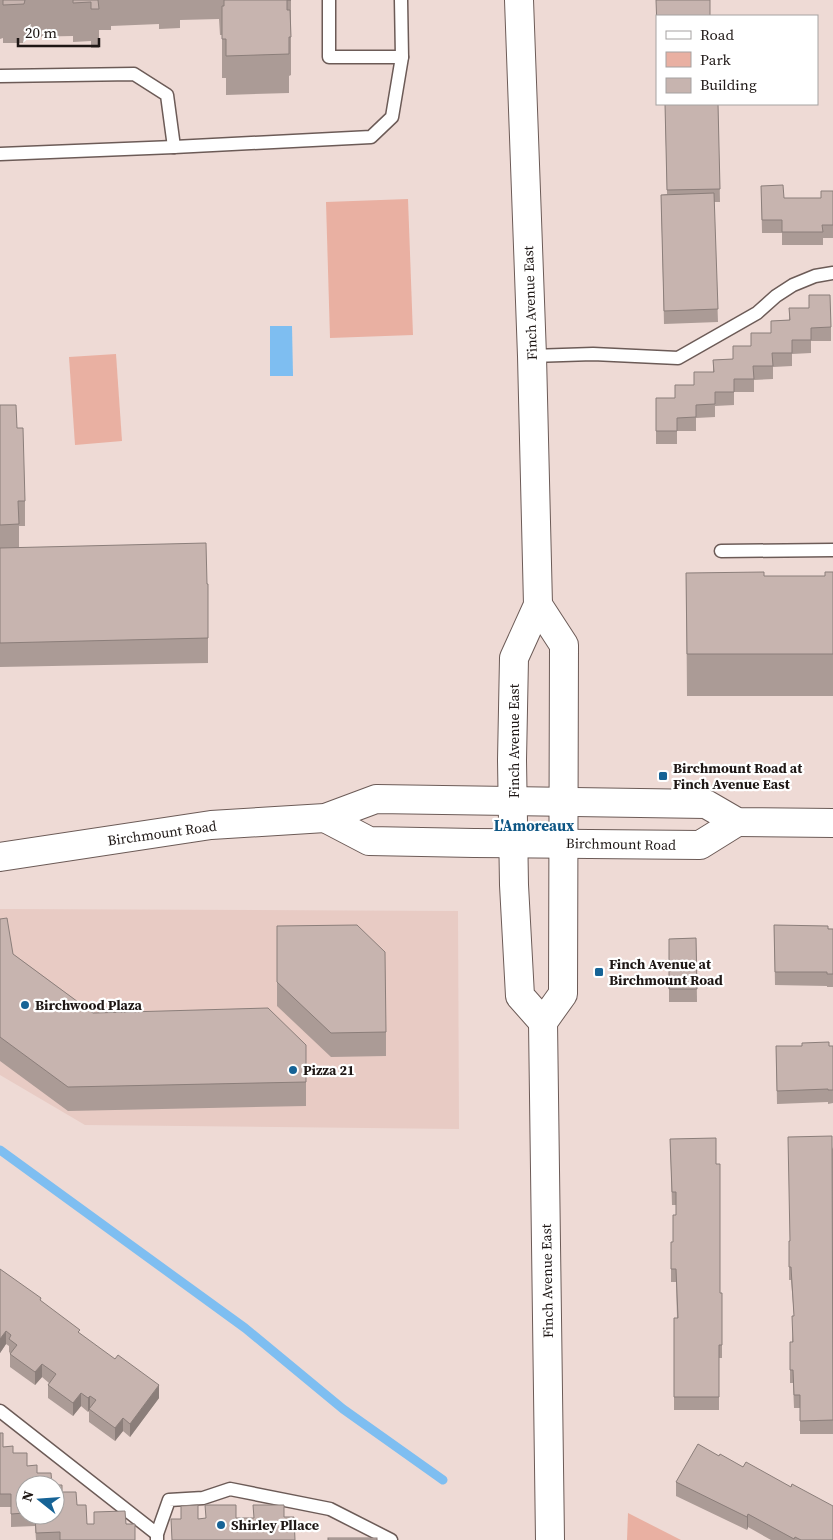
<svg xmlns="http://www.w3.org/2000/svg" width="833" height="1540" font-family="'Source Serif 4',serif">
<rect width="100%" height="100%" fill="#eedad5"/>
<!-- built -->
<path fill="#e8cbc4" d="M0,909L458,911L459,1129L85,1125L0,1075Z"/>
<!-- green -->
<g fill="#e9b0a2">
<path d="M408,199L413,335L330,338L326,202Z"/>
<path d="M116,354L122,441L75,445L69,357Z"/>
<path d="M628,1513L681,1540H627Z"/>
</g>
<!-- water -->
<path fill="#7ebef1" d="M270,326H292L293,376H270Z"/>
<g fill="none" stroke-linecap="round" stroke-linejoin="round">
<!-- stream -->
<path stroke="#7ebef1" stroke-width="9" d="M0,1150L245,1328L343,1409L443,1480"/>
<defs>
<g id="lane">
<path d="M329,0V57H402"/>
<path d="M0,76L134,74L167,95L174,147"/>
<path d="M0,154L174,147L371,137L392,117L402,57L401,0"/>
<path d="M532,356L593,354L678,358L757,313L776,296L793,285L815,276L833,273"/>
<path d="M721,551L833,550"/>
<path d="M0,1411L157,1534"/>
<path d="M157,1540V1534L169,1500L203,1498L230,1489L330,1509L391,1540"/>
</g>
<g id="secondary">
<path d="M519,0L532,356L538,605L514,658L512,760L514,885L520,996L543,1022"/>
<path d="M538,605L564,645L563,994L543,1022L550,1540"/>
<path d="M325,818L369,841L474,843L700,845L737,822"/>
<path d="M0,857L211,825L325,818L376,799L706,804L737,822L833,823"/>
</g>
</defs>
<!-- lane casing -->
<use href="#lane" stroke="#6c5b57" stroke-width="15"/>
<!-- secondary casing -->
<use href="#secondary" stroke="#6c5b57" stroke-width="30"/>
<!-- lane -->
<use href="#lane" stroke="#fff" stroke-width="12"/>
<!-- secondary -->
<use href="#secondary" stroke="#fff" stroke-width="28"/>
</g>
<!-- wall -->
<g fill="#ab9b96">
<path d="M0,0H291V75L289,76V93L226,95V78H222V35H220L219,19L180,20V28L159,29V24L111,26V30H99V48H91V41L73,42V36L25,37L24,43H3V38L0,39Z"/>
<path d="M665,104H718L720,202H714L718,322L664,324L661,195L667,194Z"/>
<path d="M761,186L784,198H821L833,191V238H823V245H782V233H762Z"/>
<path d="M809,295L831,327V341H811V353L792,354V366L773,367V379L754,380V392H734V405L715,406V417L696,418V431H677V444H656V398H675V385H694V372H713V360L733,359L751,346V333H771V321L789,320V308H809Z"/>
<path d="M0,405L17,428L25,501V526H19V548L208,584V663L0,667Z"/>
<path d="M833,572V696H687L686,573L764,576H825Z"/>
<path d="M0,919L13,954L93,1013L306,1082V1106L68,1111L0,1061Z"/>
<path d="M774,925L833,929V987H827V986L775,985Z"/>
<path d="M277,926L386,1032V1056L331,1057L277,1006Z"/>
<path d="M696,938L697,1002H669V939Z"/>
<path d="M776,1046H833V1103L828,1104V1102L777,1104Z"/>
<path d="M670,1139L716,1164L720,1293H722V1358H719V1410H674V1318H677L676,1282H671V1242H673L676,1215V1205H672Z"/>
<path d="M833,1147V1434H800V1408H794L793,1383H790V1342H792L794,1316L791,1280H789V1241H790Z"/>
<path d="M0,1269L41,1302L159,1398L130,1437L123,1431L115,1441L89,1422V1410L88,1412L81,1406L73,1416L48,1398V1385L49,1383L42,1377L35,1385L10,1367V1353L9,1352V1346L6,1344L0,1353Z"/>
<path d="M0,1433L3,1447L13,1453L25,1485V1515H55L62,1492L77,1505L87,1524H94V1512L126,1524L135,1540H36L35,1526L11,1527V1507H0Z"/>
<path d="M719,1456L743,1467L791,1487L833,1540H771L748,1527L747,1530L676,1496V1482Z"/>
</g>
<!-- shaded-wall -->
<g fill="#8b7e7a">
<path d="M6,1331V1344L0,1353V1339Z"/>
<path d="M42,1364V1377L35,1385V1372Z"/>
<path d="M159,1385V1398L130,1437V1424Z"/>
<path d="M81,1393V1406L73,1416V1403Z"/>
<path d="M90,1396V1409L88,1412V1398Z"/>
<path d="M123,1418V1431L115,1441V1428Z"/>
<path d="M748,1514V1527L747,1530V1517Z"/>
</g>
<!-- building -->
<g fill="#c7b4af" stroke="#8b7e7a">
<path d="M3,0H25L24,4L3,5Z"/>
<path d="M73,0H98L99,9H91V2L73,3Z"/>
<path d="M224,0H291H287V10H290L291,37H289V54L226,56V39H222V6H224Z"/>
<path d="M656,0H710V16H657V28Z"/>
<path d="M665,104H718L720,189L667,190Z"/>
<path d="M783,185L784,198H821V191H833V225H822L823,232H782V220H762L761,186Z"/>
<path d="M714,193L718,309L664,311L661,195Z"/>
<path d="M809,295H830L831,327L811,328V340H792V353H772L773,366H753L754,379H734V392H715V404L696,405V417L677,418V431H656V398H675V385H694V372H714L713,360L733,359V346H751V333H771V321L790,320L789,308H809Z"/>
<path d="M0,405H16L17,428H23L25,501H18L19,524L0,525Z"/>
<path d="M206,543L207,584H208V638L0,643V548Z"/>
<path d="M764,572V576H825V572H833V654H687L686,573Z"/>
<path d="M7,918L13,954L93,1013L268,1008L306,1045V1082L68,1087L0,1037V919Z"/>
<path d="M357,925L385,952L386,1032L331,1033L277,982V926Z"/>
<path d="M774,925L828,926V929H833V974H827V972H775Z"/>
<path d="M696,938L697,989H669V939Z"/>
<path d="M829,1042V1046H833V1090H828V1089L777,1091L776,1046H802V1043Z"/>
<path d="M832,1136L833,1420L800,1421V1395H794L793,1370H790V1342H793L792,1316H794L791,1267H789V1241H790L788,1137Z"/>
<path d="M716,1138V1164H720V1293H722V1345H719V1397H674V1318H678L676,1269H671V1242H673V1215H676V1192H672L670,1139Z"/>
<path d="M0,1269L41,1298L40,1300L80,1330L78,1332L115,1359L118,1355L159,1385L130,1424L123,1418L115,1428L89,1409L96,1400L90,1396L88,1398L81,1393L73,1403L48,1385L56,1374L42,1364L35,1372L10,1354L17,1345L9,1339L11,1335L6,1331L0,1339Z"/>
<path d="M0,1433H3V1447L13,1446V1453H27V1466L37,1465V1473H51L52,1485H25V1513L11,1514V1494H0Z"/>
<path d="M698,1444L719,1456L720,1454L743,1467L746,1462L791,1487L792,1484L833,1506V1540H801L795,1537L794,1539L748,1514L747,1517L676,1482Z"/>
<path d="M55,1485H62V1492H76L77,1505H86L87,1524H94V1512L125,1511L126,1524H135V1540H60V1532L36,1533L35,1515H55Z"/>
<path d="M198,1505V1519L206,1518L205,1505H236V1518H254L253,1505H284V1517H294L295,1540H172L171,1519H181V1506Z"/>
<rect x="328" y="1538" width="49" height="2"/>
</g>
<!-- markers -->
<g fill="#166396" stroke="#fff" stroke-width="2">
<rect x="658" y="771" width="10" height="10" rx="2.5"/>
<rect x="594" y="967" width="10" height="10" rx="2.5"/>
<circle cx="25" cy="1005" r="5"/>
<circle cx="293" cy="1070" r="5"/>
<circle cx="221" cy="1525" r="5"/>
</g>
<g text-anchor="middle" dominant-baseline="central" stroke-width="4.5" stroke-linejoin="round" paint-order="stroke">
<!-- street labels -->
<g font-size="14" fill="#1e1715" stroke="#fff">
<text transform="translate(530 303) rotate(-92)">Finch Avenue East</text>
<text transform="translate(514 741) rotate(-90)">Finch Avenue East</text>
<text transform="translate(162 833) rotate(-8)">Birchmount Road</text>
<text transform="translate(621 844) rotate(1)">Birchmount Road</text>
<text transform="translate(547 1281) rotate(-91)">Finch Avenue East</text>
</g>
<!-- poi labels -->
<g font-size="14" font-weight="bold" fill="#1e1715" stroke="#fff" text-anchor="start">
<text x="673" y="768">Birchmount Road at<tspan x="673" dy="16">Finch Avenue East</tspan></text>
<text x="609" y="964">Finch Avenue at<tspan x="609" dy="16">Birchmount Road</tspan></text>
<text x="35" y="1005">Birchwood Plaza</text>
<text x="303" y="1070">Pizza 21</text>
<text x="231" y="1525">Shirley Pllace</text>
</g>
<!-- neighbourhood labels -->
<g font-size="15" font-weight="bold" fill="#0e5684" stroke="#fff">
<text x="534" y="825">L'Amoreaux</text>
</g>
</g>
<!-- legend -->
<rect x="656" y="15" width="162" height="90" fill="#ffffff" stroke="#a5a2a1"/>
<rect x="666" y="31" width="25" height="8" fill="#ffffff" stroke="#a5a2a1"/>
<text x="700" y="40" font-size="15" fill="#1e1715">Road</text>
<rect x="666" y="52" width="25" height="15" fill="#e9b0a2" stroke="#a5a2a1"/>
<text x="700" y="65" font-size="15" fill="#1e1715">Park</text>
<rect x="666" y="78" width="25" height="15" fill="#c7b4af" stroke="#a5a2a1"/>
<text x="700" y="90" font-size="15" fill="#1e1715">Building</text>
<!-- north arrow -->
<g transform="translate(40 1500) rotate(287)"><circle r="24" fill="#ffffff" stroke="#a5a2a1"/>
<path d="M0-4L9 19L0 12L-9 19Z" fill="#166396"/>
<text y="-8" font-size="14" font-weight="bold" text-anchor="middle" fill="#1e1715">N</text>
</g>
<!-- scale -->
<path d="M18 38v8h81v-8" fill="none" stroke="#1e1715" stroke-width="2.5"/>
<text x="25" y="38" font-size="15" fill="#1e1715" stroke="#ffffff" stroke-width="4" paint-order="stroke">20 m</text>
</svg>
